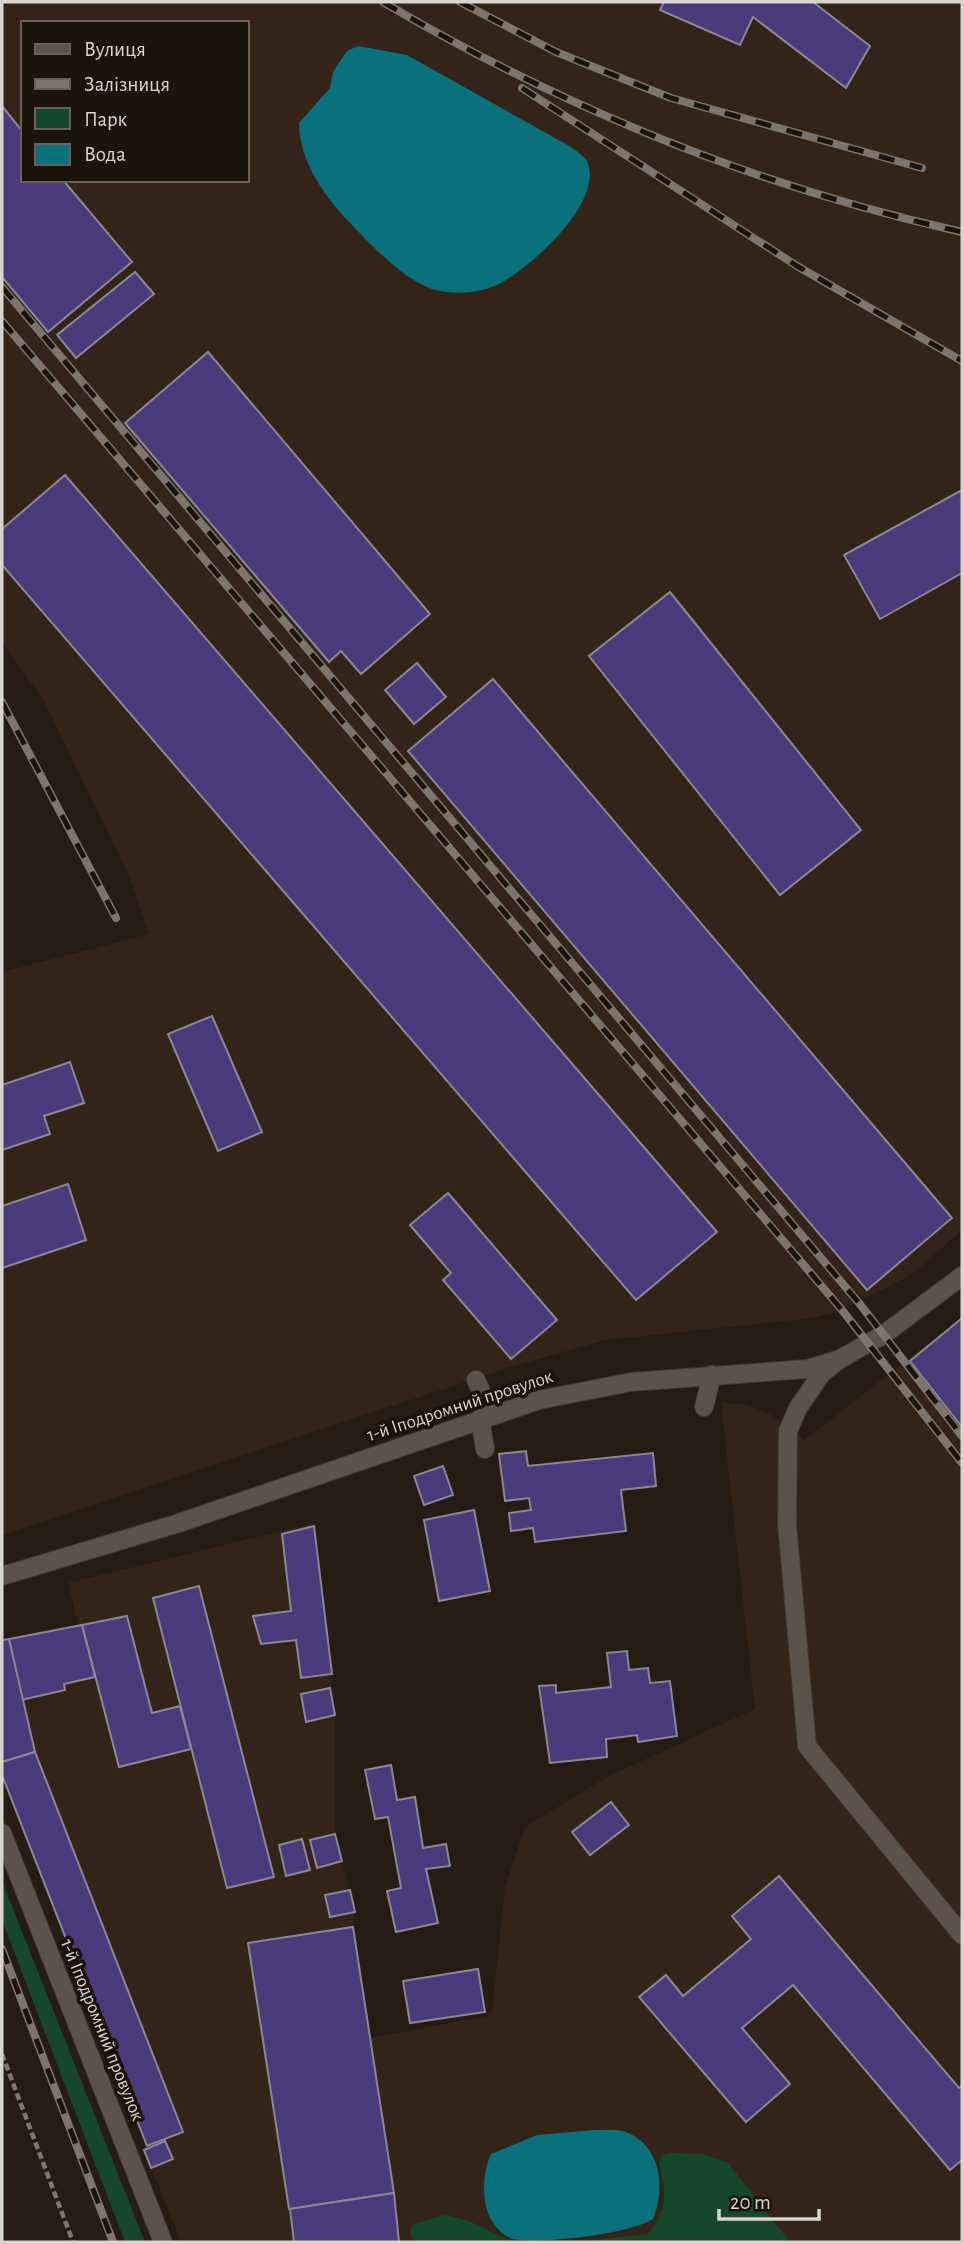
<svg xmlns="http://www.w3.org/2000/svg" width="964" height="2244" font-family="'Alegreya Sans',sans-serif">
<rect width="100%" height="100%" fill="#261c14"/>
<!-- built -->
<g fill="#332417" fill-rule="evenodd">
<path d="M2,2H962V1230L911,1275L842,1310L813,1318L605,1340L511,1367L2,1535V972L149,934L130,878L44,701L2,642ZM23,23H247V180H23Z"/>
<path d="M962,1318V2242H181L144,2150L147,2146L2,1775V1640L79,1626L68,1583L311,1524L335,1715V1834L355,1912L353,1927L370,2038L487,2016L492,2012L505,1887L525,1827L609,1776L755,1709L721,1403L747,1405L768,1413L804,1440Z"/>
</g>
<!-- green -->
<g fill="#154829">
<path d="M2,1881L145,2242H125L2,1920Z"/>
<path d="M673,2153L704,2154L728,2163L790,2242H579L648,2234C669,2210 666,2190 659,2161L663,2155Z"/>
<path d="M445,2215L469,2221L513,2242H414L410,2232L413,2224Z"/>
</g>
<!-- water -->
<g fill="#09717b">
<path d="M358,46L407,55L571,147C576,151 584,156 587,161C605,202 531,267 499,284C481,293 455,295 436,290C407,283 372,246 352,225C326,198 299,162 299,123L330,88L333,72L347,51Z"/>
<path d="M595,2130C603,2130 614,2129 622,2131C661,2142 666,2187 653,2219C626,2235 542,2244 512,2239C480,2225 479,2181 491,2154L537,2135Z"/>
</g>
<!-- building -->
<g fill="#493a7a" stroke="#898795" stroke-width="2">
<path d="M664,2H813L870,46L846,88L753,17L740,45L660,10Z"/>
<path d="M2,106L23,132V180H63L132,262L48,332L2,277Z"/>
<path d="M135,272L154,294L76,358L57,335Z"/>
<path d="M208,352L430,614L361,674L341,651L329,662L125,423Z"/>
<path d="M65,475L717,1232L636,1300L2,565V529Z"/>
<path d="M962,490V573L880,619L844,555Z"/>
<path d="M670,592L861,830L780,895L589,656Z"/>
<path d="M417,663L446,697L414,724L385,690Z"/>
<path d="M493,679L952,1218L867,1290L408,751Z"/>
<path d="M212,1016L262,1132L218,1151L168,1034Z"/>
<path d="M70,1062L84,1103L44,1116L50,1134L2,1150V1085Z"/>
<path d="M68,1184L86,1240L2,1268V1206Z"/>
<path d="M448,1193L557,1320L511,1359L443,1280L451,1273L410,1225Z"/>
<path d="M962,1318V1427L910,1361Z"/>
<path d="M526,1451L528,1466L653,1453L656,1486L621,1490L626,1531L535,1542L533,1528L511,1531L509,1513L531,1510L529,1498L505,1501L499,1454Z"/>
<path d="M443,1466L453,1495L424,1505L414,1476Z"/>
<path d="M474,1510L490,1591L439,1601L424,1520Z"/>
<path d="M314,1526L332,1674L301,1678L296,1640L261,1644L253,1616L291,1611L282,1534Z"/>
<path d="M199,1586L274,1877L227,1888L153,1598Z"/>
<path d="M127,1616L152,1713L180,1706L191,1749L119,1767L82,1625Z"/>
<path d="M82,1625L95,1677L64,1684L65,1690L21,1700L9,1639Z"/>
<path d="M9,1639L35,1752L2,1762V1640Z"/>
<path d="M627,1651L629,1670L648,1668L650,1683L670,1681L677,1736L638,1742L637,1735L606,1739L607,1757L550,1763L539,1686L556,1685V1693L611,1687L607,1653Z"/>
<path d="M330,1688L335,1715L306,1722L301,1694Z"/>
<path d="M35,1752L183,2132L147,2146L2,1775V1762Z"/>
<path d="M391,1765L397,1800L415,1797L423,1848L446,1844L450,1866L426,1869L438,1923L396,1932L387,1891L401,1888L388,1817L375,1819L365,1770Z"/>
<path d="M611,1802L629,1825L590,1855L572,1832Z"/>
<path d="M335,1834L342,1861L317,1868L310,1840Z"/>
<path d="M302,1839L310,1870L286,1876L279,1845Z"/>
<path d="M779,1876L959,2088L962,2086V2160L950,2170L793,1985L742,2028L790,2084L746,2122L639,1997L666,1975L683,1996L751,1939L732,1916Z"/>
<path d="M350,1890L355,1912L330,1917L325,1895Z"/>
<path d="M353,1927L394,2193L289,2209L248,1943Z"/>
<path d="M478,1969L485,2012L410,2023L403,1981Z"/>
<path d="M165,2141L173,2159L151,2168L144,2150Z"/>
<path d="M394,2193L399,2242H294L290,2209Z"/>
</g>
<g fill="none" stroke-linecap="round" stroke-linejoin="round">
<defs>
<g id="lane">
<path d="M840,1359L822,1373L798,1408L788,1431L787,1524L807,1746L962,1935"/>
<path d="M476,1380L491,1414"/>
<path d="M704,1407L712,1375"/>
<path d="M480,1418L485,1449"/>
<path d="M2,1833L163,2242"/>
</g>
<path id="street" d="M2,1576L176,1524L539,1400L631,1382L807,1369L840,1359L883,1335L962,1276"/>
</defs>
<!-- lane casing -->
<use href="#lane" stroke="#3f3833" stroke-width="20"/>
<!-- street casing -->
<use href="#street" stroke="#3f3833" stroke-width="20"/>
<!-- path -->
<path stroke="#7e766f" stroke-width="4.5" stroke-dasharray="7 3.5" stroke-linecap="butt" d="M2,2054L73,2242"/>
<!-- lane -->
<use href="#lane" stroke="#5d5248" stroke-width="18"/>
<!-- street -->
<use href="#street" stroke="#5d5248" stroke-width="18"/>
<defs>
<g id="rail">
<path d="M383,2C563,108 758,187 962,232"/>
<path d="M460,2L556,52L671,98L922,168"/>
<path d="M522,88L797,266L962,361"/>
<path d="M2,287L859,1303L962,1436"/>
<path d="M2,321L842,1310L962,1463"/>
<path d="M2,702L116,918"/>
<path d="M2,1949L113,2242"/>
</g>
</defs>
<!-- rail casing -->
<use href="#rail" stroke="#7d756d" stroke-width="8"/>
<!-- rail -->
<use href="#rail" stroke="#1c130b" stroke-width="5" stroke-dasharray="16" stroke-linecap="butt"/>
</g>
<g text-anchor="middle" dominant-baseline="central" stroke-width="7" stroke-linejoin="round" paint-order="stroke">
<!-- street labels -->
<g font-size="19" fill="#dad4ce" stroke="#1c130b">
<text transform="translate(460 1406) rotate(-18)">1-й Іподромний провулок</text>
<text transform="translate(102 2030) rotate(68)">1-й Іподромний провулок</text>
</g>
</g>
<!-- border -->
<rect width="964" height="2244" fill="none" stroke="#dad4ce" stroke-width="7"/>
<!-- legend -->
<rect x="21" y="21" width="228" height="161" fill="#1c130b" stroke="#686059" stroke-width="2"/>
<rect x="35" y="44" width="35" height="10" fill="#5d5248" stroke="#686059" stroke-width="2"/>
<text x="84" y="56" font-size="21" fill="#dad4ce">Вулиця</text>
<rect x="35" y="79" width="35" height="10" fill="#7d756d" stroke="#686059" stroke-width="2"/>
<text x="84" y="91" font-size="21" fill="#dad4ce">Залізниця</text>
<rect x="35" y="108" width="35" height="21" fill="#154829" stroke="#686059" stroke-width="2"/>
<text x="84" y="126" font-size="21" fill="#dad4ce">Парк</text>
<rect x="35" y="144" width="35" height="21" fill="#09717b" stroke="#686059" stroke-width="2"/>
<text x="84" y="161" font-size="21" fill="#dad4ce">Вода</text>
<!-- scale -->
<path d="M719 2209v10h100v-10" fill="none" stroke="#dad4ce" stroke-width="3.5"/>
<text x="730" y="2209" font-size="21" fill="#dad4ce" stroke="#1c130b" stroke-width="5" paint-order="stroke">20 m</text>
</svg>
